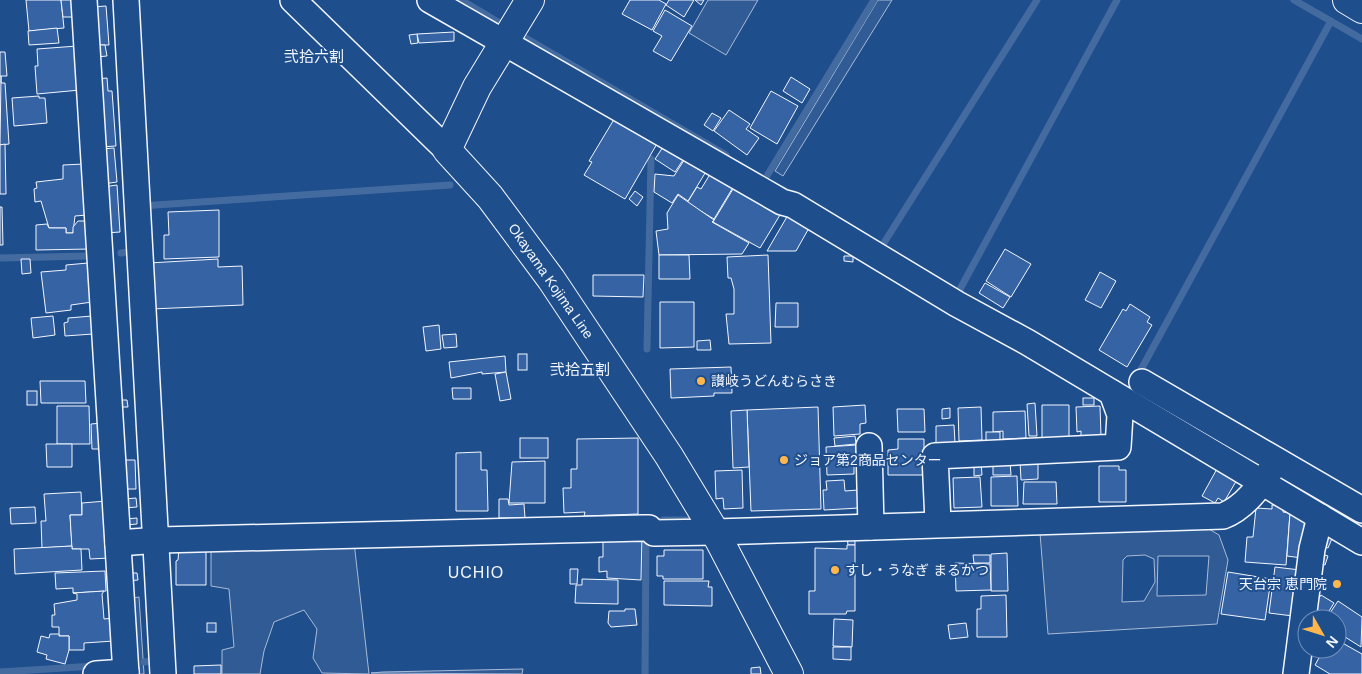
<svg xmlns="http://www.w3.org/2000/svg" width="1362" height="674" font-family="Helvetica,'Noto Sans JP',sans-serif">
<rect width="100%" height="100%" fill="#1f4e8c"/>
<!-- built -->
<g fill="#305b95" stroke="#a8bbd7" fill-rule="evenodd">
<path d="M708,0H758L726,55L689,33Z"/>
<path d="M878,0H892L783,176L775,171Z"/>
<path d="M1209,529L1219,535L1228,560L1217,624L1048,634L1040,533ZM1145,555L1154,559L1155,582L1144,601L1122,602L1123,560L1127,556ZM1158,556H1209L1206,595L1157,596Z"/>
<path d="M354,542L369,674L322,673L313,658L317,629L304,610L274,622L264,651L260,674H222V650L234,647L229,589L211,586V545Z"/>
<path d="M139,597L144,674H131L127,599Z"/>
<path d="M523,669L522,674L371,673L383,672Z"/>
</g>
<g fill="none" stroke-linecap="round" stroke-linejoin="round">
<!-- stream -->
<g stroke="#446ba0" stroke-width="7">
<path d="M461,0L508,28"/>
<path d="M1294,0L1362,39"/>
<path d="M517,33L726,155"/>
<path d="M765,179L874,0"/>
<path d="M141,206L450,185"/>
<path d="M882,246L1037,0"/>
<path d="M121,253L129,252"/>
<path d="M0,258L90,256"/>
<path d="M959,291L1117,0"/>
<path d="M647,349L651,159"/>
<path d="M1137,377L1331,21"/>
<path d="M1196,428L1329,505"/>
<path d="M1349,517L1362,524"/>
<path d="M663,520H691"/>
<path d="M144,662L151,661"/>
<path d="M0,672L95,666"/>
<path d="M645,674L646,534"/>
</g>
</g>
<!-- building -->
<g fill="#3563a3" stroke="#f2f6ff">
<path d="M26,0H61L64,28L29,31Z"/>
<path d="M61,0H73L74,17H63Z"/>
<path d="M630,0H659L666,4L652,30L622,14Z"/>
<path d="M669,0H694L684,17L666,5Z"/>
<path d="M695,0H704L701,5Z"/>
<path d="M106,6L109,45H95L92,7Z"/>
<path d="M665,10L692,26L671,61L653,51L662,36L653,31Z"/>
<path d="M57,28L59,43L29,45L28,31Z"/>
<path d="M454,32V41L419,43L417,34Z"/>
<path d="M417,34L418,43L411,44L409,35Z"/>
<path d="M95,45H105L107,56L96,57Z"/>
<path d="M77,46L80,90L37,94L35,66H38L37,49Z"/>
<path d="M0,52H5L7,76H0Z"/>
<path d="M1,76V83H5L9,144L0,145Z"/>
<path d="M791,77L810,89L802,103L783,91Z"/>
<path d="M107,78L108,91H112L116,146L101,147L97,79Z"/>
<path d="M771,91L798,106L777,144L750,128Z"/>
<path d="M39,96V98H45L47,123L14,126L12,98Z"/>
<path d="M729,110L750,124L746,129L759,138L747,155L714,131Z"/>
<path d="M712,113L721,118L713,131L704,125Z"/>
<path d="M616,116L658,142L625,199L584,175L592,162L589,161Z"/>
<path d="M5,144L6,194H0V145Z"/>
<path d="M663,147L683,160L675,172L655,159Z"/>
<path d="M114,148L117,182L103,184L101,149Z"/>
<path d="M686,157L707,170L688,201L678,194L672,203L654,192L655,174L674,176Z"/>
<path d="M84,164L87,215L75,216L73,233H66V228H49L41,201L35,202L34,189L37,188L36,182L63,179V165Z"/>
<path d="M712,171L735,184L714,219L687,203L697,187L701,189Z"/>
<path d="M117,185L120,232L106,233L103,187Z"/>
<path d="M733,189L780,215L760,248L713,222Z"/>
<path d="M635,191L643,197L637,206L629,199Z"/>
<path d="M678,195L714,220L712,222L749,243L742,254L659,255L656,231L668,229L667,213Z"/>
<path d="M0,207H2L3,245H0Z"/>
<path d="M219,210V257L164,259V235H169L168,212Z"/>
<path d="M788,215L809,228L796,251H767Z"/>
<path d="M78,221H88L90,249L36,250V225L47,224L49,228H66V233H73V227Z"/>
<path d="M1005,249L1031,264L1011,297L986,281Z"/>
<path d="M659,255H689L690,279H659Z"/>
<path d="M768,255L771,343L729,344L726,314H734V289L731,278H728L727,257Z"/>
<path d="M844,256H853V262L844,261Z"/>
<path d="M21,259H30L31,273L22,274Z"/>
<path d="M218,259V267L242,266L243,305L151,309L149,263Z"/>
<path d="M88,263L92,302L71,305V310L46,313L41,272L66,270V265Z"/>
<path d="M1100,272L1116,281L1101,308L1085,300Z"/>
<path d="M593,275H644L643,297L593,296Z"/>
<path d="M985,283L1010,297L1003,308L979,293Z"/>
<path d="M660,302H694V347L660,348Z"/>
<path d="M776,303H798V327H775Z"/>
<path d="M1130,304L1150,317L1147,322L1152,325L1127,367L1099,350L1123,309L1126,311Z"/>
<path d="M53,316L55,335L33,338L31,318Z"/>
<path d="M92,316L93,334L65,336L64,323L68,322V318Z"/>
<path d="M439,325L441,349L426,351L423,327Z"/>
<path d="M456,334L457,347L444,348L442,335Z"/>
<path d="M710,340L711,350H697V341Z"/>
<rect x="518" y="354" width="9" height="16"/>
<path d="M505,356L506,372L482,374V372L451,378L449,362Z"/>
<path d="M731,367L732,393H714V396L671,398L670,369Z"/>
<path d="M506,372L511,399L500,401L495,374Z"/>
<path d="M40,381H85L86,403H41Z"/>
<path d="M452,388H471V399H453Z"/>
<rect x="27" y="391" width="10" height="14"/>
<rect x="1083" y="398" width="11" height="7"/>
<path d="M122,400H127L128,407H122Z"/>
<path d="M1035,403L1037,436H1029L1027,404Z"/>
<path d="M865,405L866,423L860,424V434L834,436L833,407Z"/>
<path d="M1042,405H1069V440L1042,441Z"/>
<path d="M57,406H89L90,444H57Z"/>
<path d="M1100,406L1101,436L1081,440V431L1077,432L1076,407Z"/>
<path d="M818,407L821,509L751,511L747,410Z"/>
<path d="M981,407L982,440L959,441L958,408Z"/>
<path d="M950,408V418L942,419V409Z"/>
<path d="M897,409H924L925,432H898Z"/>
<path d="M747,410L749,467L733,468L731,411Z"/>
<path d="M1025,411L1026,438L1003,439V431L993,432V412Z"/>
<path d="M102,423V449H92L91,424Z"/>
<path d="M954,425L955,443L936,444V426Z"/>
<rect x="986" y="432" width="14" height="13"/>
<path d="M855,436L856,444L835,446L834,438Z"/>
<rect x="520" y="438" width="28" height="20"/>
<path d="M638,438V514L584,516L585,512L564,513L563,488H571V469H577V439Z"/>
<path d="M898,439H924V475H888V450L898,449Z"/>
<path d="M46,444H72V467H47Z"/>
<path d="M856,445L857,466H854V474L827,475L826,447Z"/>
<path d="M481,452V470H487L488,511H456V453Z"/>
<path d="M121,460H135L136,489H123Z"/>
<path d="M545,461V503H509L512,462Z"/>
<path d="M974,462H981L982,475L974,476Z"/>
<path d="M1010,462L1011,475H993V463Z"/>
<path d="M1020,462H1038V479L1021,480Z"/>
<path d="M1099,466H1119V470H1126V502H1099Z"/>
<path d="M1218,467L1238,478L1224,502L1218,498L1215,503L1202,496Z"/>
<path d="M742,470L743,508L724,509L723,498L716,499L715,471Z"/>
<path d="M1017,476L1018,506H991V477Z"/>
<path d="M980,477L982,507L954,508L953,478Z"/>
<path d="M844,480L845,491L858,490L859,508L824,510L823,490H827L826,481Z"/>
<path d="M1024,482H1056L1057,504H1023Z"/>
<path d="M81,492L82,515H70L72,546L42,548L41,521H46L44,494Z"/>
<path d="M136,498L137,507L124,508V499Z"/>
<path d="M499,499H508L509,505L524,504L525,518H499Z"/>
<path d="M106,501L109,558L90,559L89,549H72L70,515H82V503Z"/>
<path d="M1272,505L1283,506V512L1290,513L1286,565L1245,562L1247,537H1253L1256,508L1272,509Z"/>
<path d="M35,507L36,523L11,524L10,508Z"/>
<path d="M1290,513L1305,514L1302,558L1287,556Z"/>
<path d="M137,518V524L126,525L125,519Z"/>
<path d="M1325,532L1333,536L1328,548L1320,544Z"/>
<path d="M642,534L641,580L607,578V571L599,572V557H603V536Z"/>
<path d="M847,537H855V545H848Z"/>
<path d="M847,545H855V611H847L846,614H809V591H815V548L847,549Z"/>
<path d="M72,546V549H81L82,570L15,574L14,549Z"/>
<path d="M206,547V585H176V561L178,560L179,548Z"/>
<path d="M664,550H703V579H663V576H657V556H664Z"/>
<path d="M1007,553L1008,591H991V554Z"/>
<path d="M1321,554L1328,556L1325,565L1318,563Z"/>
<path d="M973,555H990V563H974Z"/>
<path d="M955,563L990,564L991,590L956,591Z"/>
<path d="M1275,567L1300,570L1293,616L1269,613Z"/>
<path d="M570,569H578L577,584H570Z"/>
<path d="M105,571L106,591L73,593V588L56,589L55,573Z"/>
<path d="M1228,572L1271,579L1265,620L1221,614Z"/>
<path d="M127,573H137L138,580L127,581Z"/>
<path d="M582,579L618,580V604L575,603L576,585H582Z"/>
<path d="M664,581H709L708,587H712V606L664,605Z"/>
<path d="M104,591L102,594L104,619L113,618L114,641L84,643V650H69V636H59V627H52V615H55L54,604L77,600V594L73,593Z"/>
<path d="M1006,595L1007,637H977V609H981V596Z"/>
<path d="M1321,595L1334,603L1324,619H1317L1309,614Z"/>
<path d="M1338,601L1362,617L1361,647L1337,632V619H1326Z"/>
<path d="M625,609H635L637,625L611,627L608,623L609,611H625Z"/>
<path d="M834,619L853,620L852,647L833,646Z"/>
<rect x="207" y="623" width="9" height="9"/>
<path d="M966,623L968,637L950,639L948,625Z"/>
<path d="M50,634H59V636H69V650L65,664L46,659L47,655L37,652L41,636L49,638Z"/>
<path d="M1337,640L1362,654V674H1330L1315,665L1324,649H1337Z"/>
<path d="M833,647H851V660L833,659Z"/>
<path d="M221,665V674H194V666Z"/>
<path d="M760,667L761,674H751V668Z"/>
</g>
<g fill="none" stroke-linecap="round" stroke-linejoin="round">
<defs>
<g id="minor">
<path d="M84,0L126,674"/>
<path d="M126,0L163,674"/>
<path d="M293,0L447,150"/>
<path d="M430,0L782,202L793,205L957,304L1027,342L1362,542"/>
<path d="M1142,382L1362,510"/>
<path d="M869,446L871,527"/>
<path d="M938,522L935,456L1118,447L1120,415L1112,393"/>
<path d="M118,543L160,540L643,528H649L654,533L715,532L1223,516C1247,507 1263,481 1277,461"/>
<path d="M96,674L126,672"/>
<path d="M1296,674L1312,549L1320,517"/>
</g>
<g id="major">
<path d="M530,0L477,87L447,150L490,197L551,279L669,456L715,532L789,674"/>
<path d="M1347,0L1362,9"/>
</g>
</defs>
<!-- minor casing -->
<use href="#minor" stroke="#f2f6ff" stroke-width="28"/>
<!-- major casing -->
<use href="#major" stroke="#f2f6ff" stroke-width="30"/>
<!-- minor -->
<use href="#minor" stroke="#1f4e8c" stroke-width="25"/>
<!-- major -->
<use href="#major" stroke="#1f4e8c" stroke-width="28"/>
</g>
<!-- markers -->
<g fill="#ffb74d" stroke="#1f4e8c" stroke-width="2">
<circle cx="701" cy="381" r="5"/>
<circle cx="784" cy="460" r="5"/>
<circle cx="835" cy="570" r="5"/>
<circle cx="1337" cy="584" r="5"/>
</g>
<g text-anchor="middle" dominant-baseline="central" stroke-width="4" stroke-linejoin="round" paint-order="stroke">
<!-- street labels -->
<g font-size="14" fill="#f2f6ff" stroke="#1f4e8c">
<text transform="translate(551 281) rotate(55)">Okayama Kojima Line</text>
</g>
<!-- poi labels -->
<g font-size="14" fill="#f2f6ff" stroke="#1f4e8c" text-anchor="start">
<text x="711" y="381">讃岐うどんむらさき</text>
<text x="794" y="460">ジョア第2商品センター</text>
<text x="845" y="570">すし・うなぎ まるかつ</text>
<text x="1327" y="584" text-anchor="end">天台宗 恵門院</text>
</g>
<!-- neighbourhood labels -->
<g font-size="15" fill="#f2f6ff" stroke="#1f4e8c">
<text x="314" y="56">弐拾六割</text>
<text x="580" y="369">弐拾五割</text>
</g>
<!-- quarter labels -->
<g font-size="16" letter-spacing="1" fill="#f2f6ff" stroke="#1f4e8c">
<text x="476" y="572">UCHIO</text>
</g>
</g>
<!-- north arrow -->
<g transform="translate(1322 634) rotate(129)"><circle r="24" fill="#1f4e8c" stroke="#7391ba"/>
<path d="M0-4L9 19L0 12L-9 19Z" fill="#ffb74d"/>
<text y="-8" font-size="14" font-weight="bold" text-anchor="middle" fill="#f2f6ff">N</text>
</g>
</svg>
